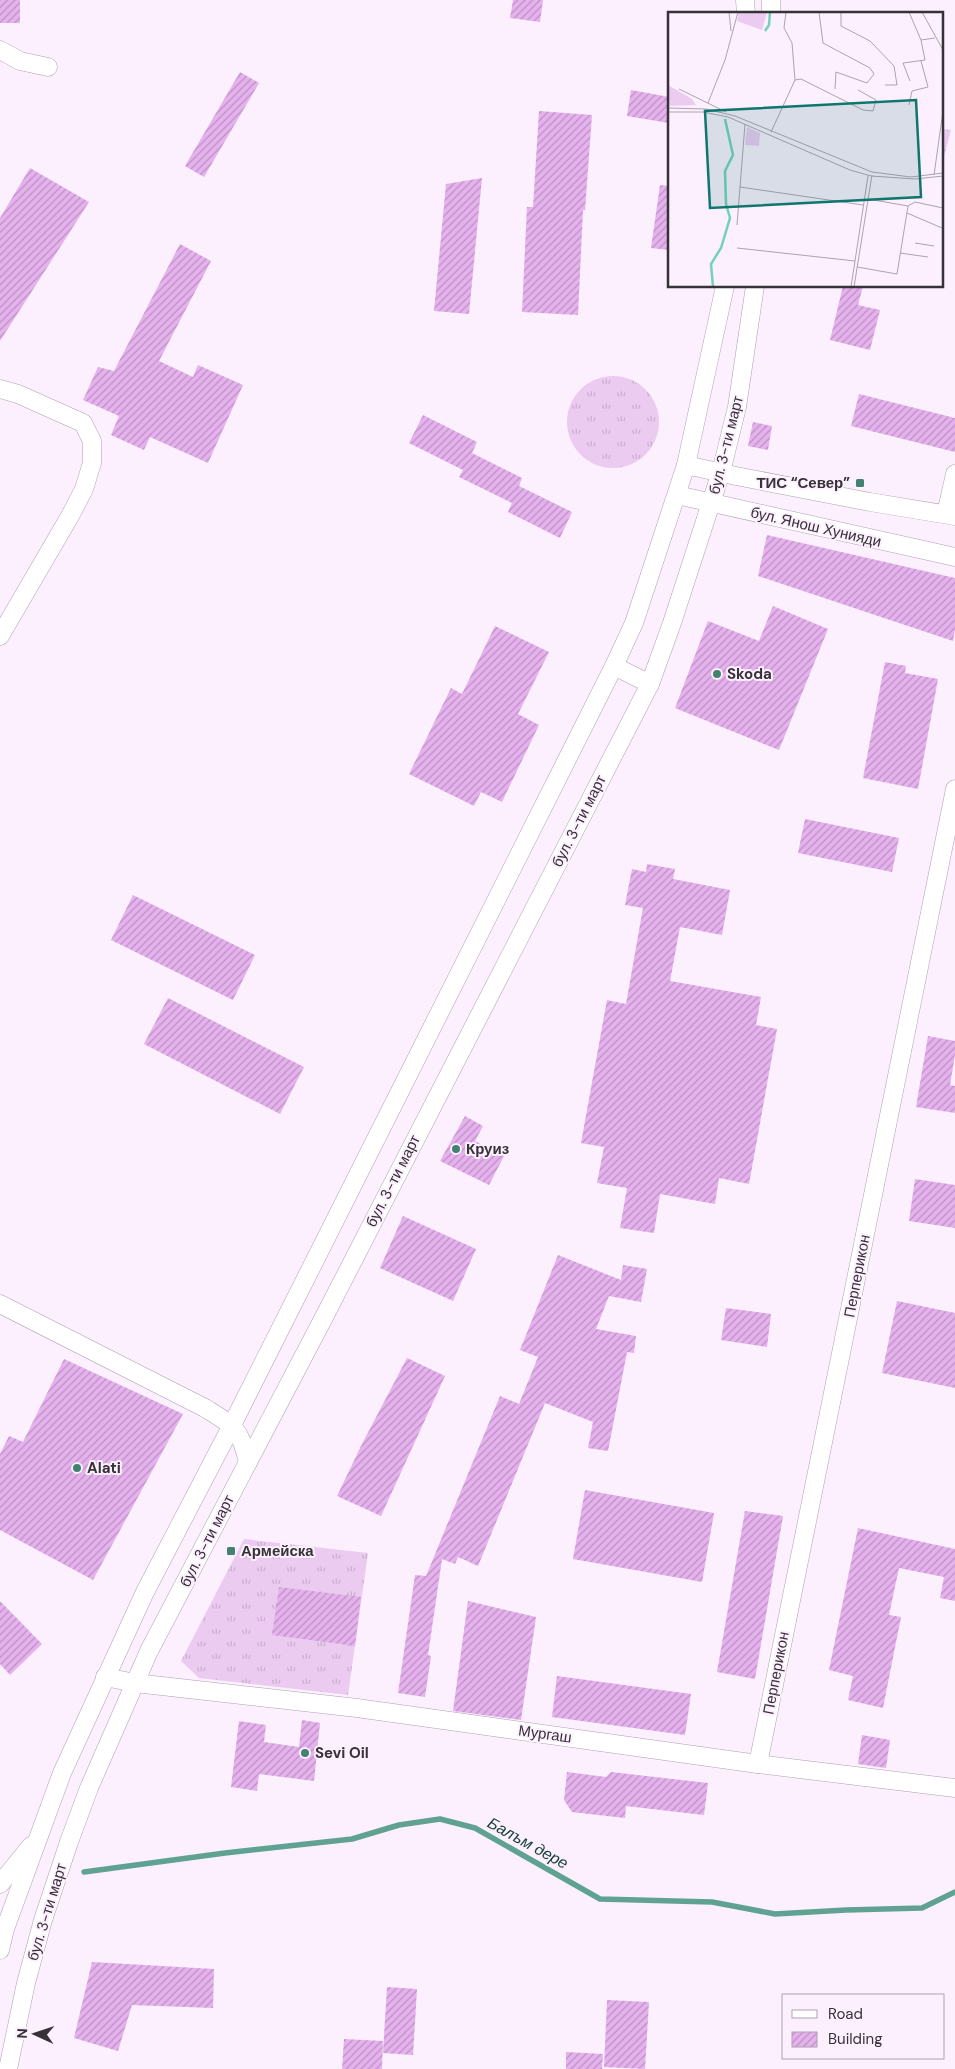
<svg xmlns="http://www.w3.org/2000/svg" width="955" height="2069" font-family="'DM Sans',sans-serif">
<defs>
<pattern id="grass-tufts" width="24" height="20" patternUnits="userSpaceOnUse" patternTransform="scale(1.25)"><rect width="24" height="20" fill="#ebcbf0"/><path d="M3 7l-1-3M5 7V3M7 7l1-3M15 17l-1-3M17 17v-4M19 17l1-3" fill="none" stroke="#caafcf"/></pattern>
<pattern id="park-crowns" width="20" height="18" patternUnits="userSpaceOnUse" patternTransform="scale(1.25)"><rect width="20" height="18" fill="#ebcbf0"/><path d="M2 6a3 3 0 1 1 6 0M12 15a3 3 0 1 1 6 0" fill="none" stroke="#caafcf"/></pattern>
<pattern id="building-hatch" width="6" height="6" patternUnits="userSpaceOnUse" patternTransform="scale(1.25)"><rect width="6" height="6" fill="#e6b2ee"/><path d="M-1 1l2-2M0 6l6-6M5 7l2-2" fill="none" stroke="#bb91c2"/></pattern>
</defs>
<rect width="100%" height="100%" fill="#fceffe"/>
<!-- grass -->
<g fill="url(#grass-tufts)">
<circle cx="613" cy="422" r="46"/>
<path d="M244,1539L368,1553L348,1695L199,1678L181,1661Z"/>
</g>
<!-- park -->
<path fill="url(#park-crowns)" d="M941,129L951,130L941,168Z"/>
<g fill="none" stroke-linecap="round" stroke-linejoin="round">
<!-- stream -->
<path stroke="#60a292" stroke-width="5.5" d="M84,1872L225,1853L352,1839L399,1825L440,1819L475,1828L600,1899L712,1902L775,1914L846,1910L922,1908L955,1892"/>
</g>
<!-- building -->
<g fill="url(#building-hatch)">
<rect x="0" y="0" width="20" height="23"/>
<path d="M513,0H543L540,22L510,18Z"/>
<path d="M240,72L259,83L204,177L185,166Z"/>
<path d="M631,90L669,97V123L627,116Z"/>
<path d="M539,111L592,115L585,210H583L578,315L522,312L527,207H533Z"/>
<path d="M30,168L89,202L0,341V218Z"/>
<path d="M482,178L469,314L434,311L446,184Z"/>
<path d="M660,185L669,186V250L651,248Z"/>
<path d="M180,244L211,261L159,361L193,377L198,365L243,385L208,463L150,437L144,450L111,435L119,416L83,400L98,367L114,371Z"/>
<path d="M843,286H863L858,305L880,310L870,350L830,340Z"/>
<path d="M859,394L955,418V452L851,426Z"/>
<path d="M423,415L477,442L472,453L522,478L519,486L572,512L560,538L508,512L512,503L459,477L463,470L409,443Z"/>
<path d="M753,422L772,426L768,450L748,446Z"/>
<path d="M767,535L955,578V629L953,641L758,576Z"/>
<path d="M773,606L828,629L779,750L675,708L708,621L759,641Z"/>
<path d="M495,626L549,652L518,714L539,725L502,802L481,792L474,806L409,774L451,688L462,694Z"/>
<path d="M885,662L906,666L905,673L938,679L918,789L863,778Z"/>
<path d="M805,819L899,838L892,872L798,853Z"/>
<path d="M647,864L675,869L673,879L730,890L722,935L680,927L670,981L761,997L756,1025L777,1029L749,1184L719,1178L715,1204L660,1194L654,1233L620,1228L627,1188L597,1183L604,1147L581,1143L607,1000L626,1004L643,908L625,905L632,869L646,872Z"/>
<path d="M133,895L255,955L233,1000L111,940Z"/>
<path d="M168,998L304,1067L280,1114L144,1044Z"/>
<path d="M928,1036L955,1041V1055L950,1085L955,1086V1113L916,1107Z"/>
<path d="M465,1116L483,1126L475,1141L504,1156L489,1185L440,1161Z"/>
<path d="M915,1179L955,1185V1228L909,1221Z"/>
<path d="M403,1216L476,1249L453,1301L380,1268Z"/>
<path d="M558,1255L621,1280L623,1265L647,1269L641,1302L609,1296L596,1329L636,1336L634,1353L627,1352L608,1451L588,1448L593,1422L545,1403L478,1566L458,1557L455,1564L442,1559L428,1655L431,1656L425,1697L398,1693L415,1575L426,1576L500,1396L519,1404L538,1357L520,1350Z"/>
<path d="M897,1301L955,1313V1388L882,1373Z"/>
<path d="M726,1308L771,1314L767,1347L721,1340Z"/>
<path d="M407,1358L445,1376L381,1516L337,1496L362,1444Z"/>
<path d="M64,1359L183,1414L93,1580L0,1530V1454L9,1436L23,1442Z"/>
<path d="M585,1490L714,1513L702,1582L573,1559Z"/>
<path d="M745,1511L783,1516L755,1679L717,1672Z"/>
<path d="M858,1528L955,1549V1601L940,1598L944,1577L899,1568L889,1615L901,1617L883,1708L848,1700L853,1676L829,1670Z"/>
<path d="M279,1587L361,1597L355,1646L272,1635Z"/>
<path d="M0,1601L42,1644L10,1675L0,1664Z"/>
<path d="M468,1601L536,1617L521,1720L453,1711Z"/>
<path d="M557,1676L691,1694L685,1735L552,1717Z"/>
<path d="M302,1720L320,1723L314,1781L259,1774L257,1791L231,1787L239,1721L266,1725L264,1742L299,1747Z"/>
<path d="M862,1735L890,1740L886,1768L858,1764Z"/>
<path d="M567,1772L606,1777L611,1772L708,1783L704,1815L626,1806L625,1818L572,1812L564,1800Z"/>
<path d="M92,1962L214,1969L213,2008L132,2005L118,2051L74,2038Z"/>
<path d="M387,1987L417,1989L413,2055L383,2053Z"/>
<path d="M607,2000L649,2002L645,2069L604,2067Z"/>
<path d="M344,2039L383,2041L382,2069H342Z"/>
<path d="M566,2052L603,2054L602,2069H566Z"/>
</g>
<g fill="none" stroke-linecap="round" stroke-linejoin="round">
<defs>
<g id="minor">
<path d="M745,0L746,14"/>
<path d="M771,0V14"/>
<path d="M0,50L20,61L48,67"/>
<path d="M0,389L18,394L83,423L92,441V463L84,489L70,516L0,636"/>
<path d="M686,465L736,476L870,502L955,516"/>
<path d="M677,495L955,557"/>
<path d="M946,514L955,474"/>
<path d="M614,666L650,684"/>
<path d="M0,1304L205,1408C234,1426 240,1428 248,1462"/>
<path d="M105,1677L135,1683L357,1708L758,1764L955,1788"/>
<path d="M758,1764L955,789"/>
<path d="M0,1884L31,1846"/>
<path d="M0,1950L5,1929L62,1773L145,1592L232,1425L614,666L634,623L686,465L725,286"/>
<path d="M8,2069L26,1983L43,1920L69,1842L89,1788L149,1651L322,1321L650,684L672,623L721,472L737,407L755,286"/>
</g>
</defs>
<!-- minor casing -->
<use href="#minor" stroke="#afa0b1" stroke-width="19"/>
<!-- minor -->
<use href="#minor" stroke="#fff" stroke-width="18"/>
</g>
<!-- markers -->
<g fill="#418271" stroke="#fceffe" stroke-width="2">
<rect x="855" y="478" width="10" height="10" rx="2.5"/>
<circle cx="717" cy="674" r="5"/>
<circle cx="456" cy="1149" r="5"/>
<circle cx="77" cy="1468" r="5"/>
<rect x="226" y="1546" width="10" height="10" rx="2.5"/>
<circle cx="305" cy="1753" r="5"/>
</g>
<g text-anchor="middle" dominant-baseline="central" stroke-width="4" stroke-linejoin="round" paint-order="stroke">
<!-- street labels -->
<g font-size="15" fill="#373138" stroke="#fceffe">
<text transform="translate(726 445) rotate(-76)">бул. 3-ти март</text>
<text transform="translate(816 527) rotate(13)">бул. Янош Хунияди</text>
<text transform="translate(579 821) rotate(-63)">бул. 3-ти март</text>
<text transform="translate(393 1181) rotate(-63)">бул. 3-ти март</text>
<text transform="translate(857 1276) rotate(-79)">Перперикон</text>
<text transform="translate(207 1541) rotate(-63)">бул. 3-ти март</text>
<text transform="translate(776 1673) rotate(-79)">Перперикон</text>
<text transform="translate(545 1734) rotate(8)">Мургаш</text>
<text transform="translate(47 1912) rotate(-73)">бул. 3-ти март</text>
</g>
<!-- poi labels -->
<g font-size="15" font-weight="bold" fill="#373138" stroke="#fceffe" text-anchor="start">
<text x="850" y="483" text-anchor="end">ТИС “Север”</text>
<text x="727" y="674">Skoda</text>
<text x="466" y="1149">Круиз</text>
<text x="87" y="1468">Alati</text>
<text x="241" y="1551">Армейска</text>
<text x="315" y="1753">Sevi Oil</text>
</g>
<!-- water labels -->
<g font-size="16" font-style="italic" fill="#133f34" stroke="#fceffe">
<text transform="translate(528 1843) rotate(29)">Балъм дере</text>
</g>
</g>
<!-- overview -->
<g transform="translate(668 12)">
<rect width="275" height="275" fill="#fceffe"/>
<path d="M79,115L92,121L91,134L77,133Z" fill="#ebcbf0"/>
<path d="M0,73L24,87L28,93L0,94Z" fill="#ebcbf0"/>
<path d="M71,0H99L94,18L69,9Z" fill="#ebcbf0"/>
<path fill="none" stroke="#72d2b8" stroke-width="2.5" d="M97,19L101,13L102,0M45,275L43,252L53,236L62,206L58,192L57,159L65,143L57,107"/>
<path fill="none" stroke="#ada3af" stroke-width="1" d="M61,0L63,19M151,0L155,31L202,56L206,62L199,71L168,60L167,77M173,0V14L202,29L226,54L229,73H217M241,0L253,28M254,0L275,38M127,68L133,67L195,98L205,99L208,88L190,78M242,69L235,51L257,48L253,28L267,26M11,77L58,100M40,91L57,48L70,0M241,93L244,79L260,75L253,49M0,96L38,97L67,104L204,160L243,165L275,161M0,100H35L60,105L182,158L203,164L247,167L275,164M103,120L127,68L124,31L116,16L118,0M266,163L275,99M72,175L195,193M200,187L240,194L247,190L275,196M239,201L274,216M69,213L77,112M247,231L266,234M69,236L187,249M232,241L260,245M189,255L229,262L240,194M183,275L200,164M186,275L204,163"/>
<path fill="#0f766e" fill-opacity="0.15" stroke="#0f766e" stroke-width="2.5" d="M248,88L253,185L42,196L37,99Z"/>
<rect width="275" height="275" fill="none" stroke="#373138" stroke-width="2.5"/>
</g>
<!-- legend -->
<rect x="782" y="1994" width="162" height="65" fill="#fceffe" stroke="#ada3af"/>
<rect x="792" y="2010" width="25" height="8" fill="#ffffff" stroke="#ada3af"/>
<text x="828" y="2019" font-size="15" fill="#373138">Road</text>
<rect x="792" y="2032" width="25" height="15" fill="url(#building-hatch)" stroke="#ada3af"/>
<text x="828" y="2044" font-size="15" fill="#373138">Building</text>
<!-- north arrow -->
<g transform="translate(35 2034) rotate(273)" stroke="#fceffe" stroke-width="4" paint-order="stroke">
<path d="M0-4L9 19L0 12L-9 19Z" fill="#373138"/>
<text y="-8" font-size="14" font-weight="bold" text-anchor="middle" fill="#373138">N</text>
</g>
</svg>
